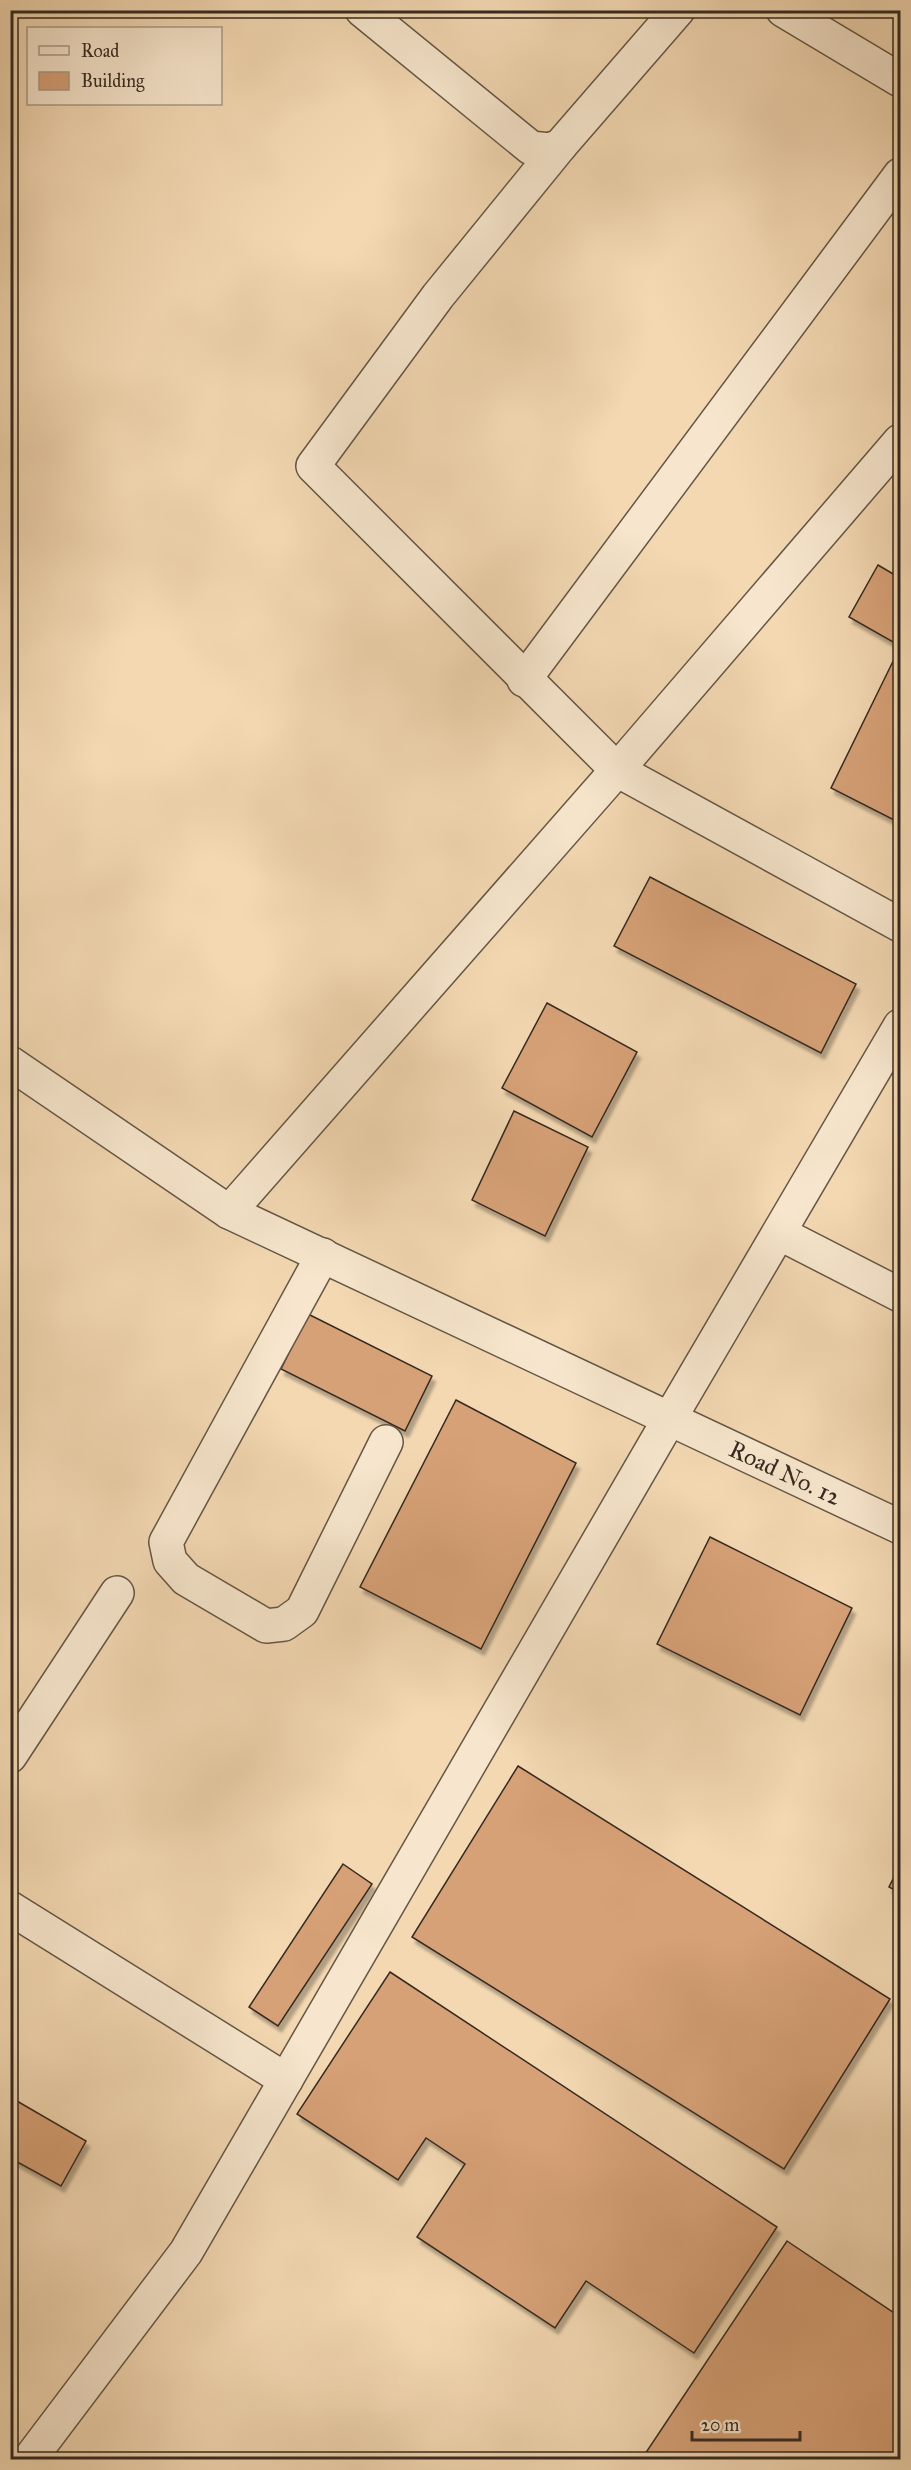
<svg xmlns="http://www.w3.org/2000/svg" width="911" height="2470" font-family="'IM FELL Great Primer',serif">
<defs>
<filter id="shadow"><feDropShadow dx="3.5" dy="6" stdDeviation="1.5" flood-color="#0004"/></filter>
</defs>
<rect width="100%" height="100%" fill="#f3d8b2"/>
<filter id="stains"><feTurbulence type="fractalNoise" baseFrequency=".00333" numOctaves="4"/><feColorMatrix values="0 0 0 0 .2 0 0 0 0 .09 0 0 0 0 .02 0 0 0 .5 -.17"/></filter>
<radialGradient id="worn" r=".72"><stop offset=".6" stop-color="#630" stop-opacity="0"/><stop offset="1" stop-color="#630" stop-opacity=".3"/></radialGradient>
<!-- building -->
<g fill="#d7a177" stroke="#352a21" stroke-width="1.5" filter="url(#shadow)">
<path d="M878,565L900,578V628L893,642L849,617Z"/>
<path d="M900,647V823L831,788Z"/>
<path d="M650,877L856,984L821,1053L614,946Z"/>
<path d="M547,1003L637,1052L592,1137L502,1088Z"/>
<path d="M514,1111L588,1147L545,1236L472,1200Z"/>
<path d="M308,1314L432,1376L405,1431L281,1369Z"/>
<path d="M456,1400L576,1463L481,1649L360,1587Z"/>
<path d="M710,1537L852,1608L800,1715L657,1644Z"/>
<path d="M518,1766L890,1999L784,2169L412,1937Z"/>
<path d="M343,1864L372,1884L278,2026L249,2007Z"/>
<path d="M900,1865V1893L889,1887Z"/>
<path d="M390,1972L777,2227L694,2353L586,2281L555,2328L417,2237L465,2164L426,2138L398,2180L297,2114Z"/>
<path d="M10,2097L86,2141L61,2186L10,2158Z"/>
<path d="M787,2241L900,2317V2460H641Z"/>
</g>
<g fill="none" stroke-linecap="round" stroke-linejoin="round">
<defs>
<g id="minor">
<path d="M362,10L531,148L549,150L560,146L678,10"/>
<path d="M783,10L900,80"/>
<path d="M560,146L438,296L313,466L617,770L900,925"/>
<path d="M524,680L900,175"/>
<path id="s1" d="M10,1063L229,1212L900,1527"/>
<path d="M229,1212L617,770L900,441"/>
<path d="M779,1233L900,1295"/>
<path d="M323,1255L166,1542L170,1561L186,1579L266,1626L284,1624L302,1611L386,1442"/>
<path d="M10,1756L117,1593"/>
<path d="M10,1908L286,2080"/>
<path d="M29,2460L186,2252L670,1418L900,1026"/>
</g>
</defs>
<!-- minor casing -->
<use href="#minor" stroke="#645645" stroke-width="36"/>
<!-- minor -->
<use href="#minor" stroke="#f7e6cd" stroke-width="33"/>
</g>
<g text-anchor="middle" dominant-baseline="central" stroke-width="6" stroke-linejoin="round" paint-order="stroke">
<!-- street labels -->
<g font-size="24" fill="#352a21" stroke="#f7e6cd">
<text stroke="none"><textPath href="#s1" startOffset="879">Road No. 12</textPath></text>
</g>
</g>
<!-- margin -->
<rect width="911" height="2470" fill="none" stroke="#f3d8b2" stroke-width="36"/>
<rect x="12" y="12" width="887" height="2446" fill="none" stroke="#352a21" stroke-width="3"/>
<rect x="18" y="18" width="875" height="2434" fill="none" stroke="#352a21" stroke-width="1.5"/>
<!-- legend -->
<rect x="27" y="27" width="195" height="78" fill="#f7e6cd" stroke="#a99b88" stroke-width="1.5"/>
<rect x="39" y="46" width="30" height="9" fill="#f7e6cd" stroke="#a99b88" stroke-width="1.5"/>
<text x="81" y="57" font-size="18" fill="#352a21">Road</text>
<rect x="39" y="72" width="30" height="18" fill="#d7a177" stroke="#a99b88" stroke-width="1.5"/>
<text x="81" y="87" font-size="18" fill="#352a21">Building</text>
<!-- scale -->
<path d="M692 2431v9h108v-9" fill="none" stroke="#352a21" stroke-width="3"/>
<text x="701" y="2431" font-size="18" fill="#352a21" stroke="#f7e6cd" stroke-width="4.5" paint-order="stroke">20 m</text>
<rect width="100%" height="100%" filter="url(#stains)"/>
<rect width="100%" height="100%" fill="url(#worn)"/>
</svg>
